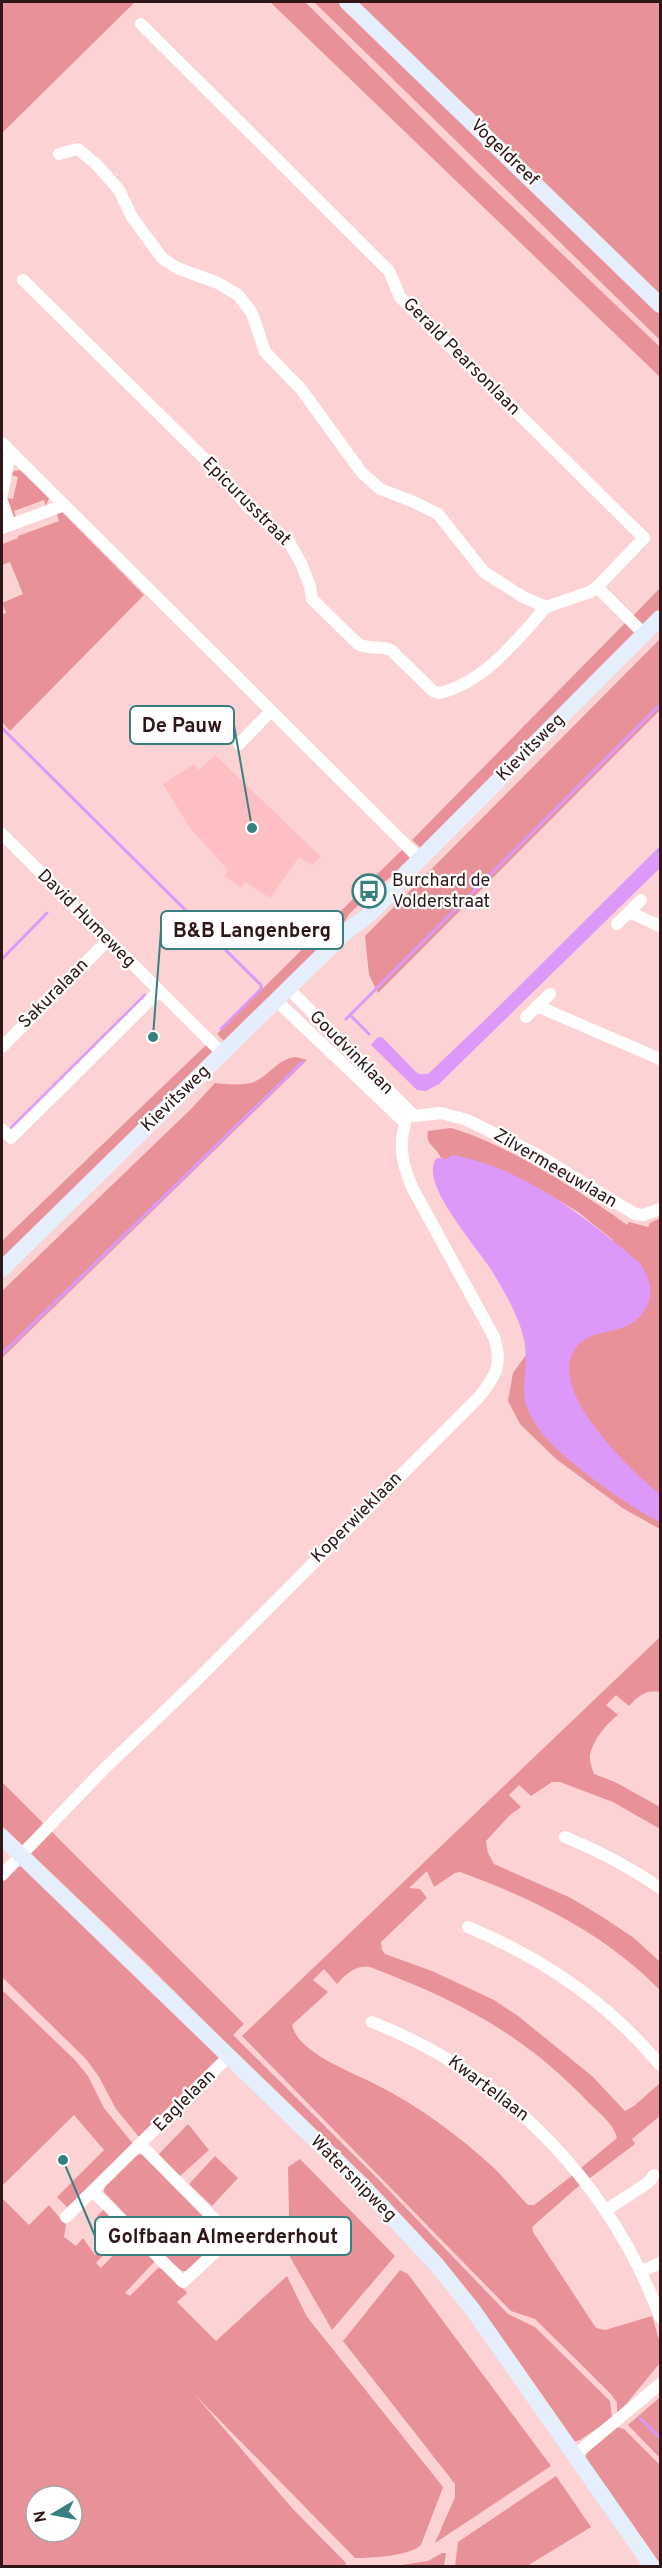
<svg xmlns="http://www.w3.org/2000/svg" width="662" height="2568" font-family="Overpass,sans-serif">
<rect width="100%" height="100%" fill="#fcd2d4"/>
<!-- built -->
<path fill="#fdbfc2" d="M215,755L321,857L312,865L299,857L270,898L245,882L241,888L224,876L228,870L190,828L163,784L194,764L199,770Z"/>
<!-- green -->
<g fill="#e99198" fill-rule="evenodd">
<path d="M2,2H135L2,133Z"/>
<path d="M270,2H305L478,174L660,347V377Z"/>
<path d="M314,2H340L660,313V340Z"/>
<path d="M355,2H660V299Z"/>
<path d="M20,470L49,498L46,506L44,500L14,511L16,517H14L6,498L13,499L18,477L11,475L14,471Z"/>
<path d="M62,512L144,595L10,731L2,722V614L6,613L2,603L23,594L10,562L2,565V540L3,544L18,538V536L59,521L57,514Z"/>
<path d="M660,588V613L649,625L640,624L632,617Z"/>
<path d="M626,622L634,630L635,639L423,850L412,840Z"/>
<path d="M660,639V710L378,993L369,975L365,936Z"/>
<path d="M402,850L412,860L368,895L362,889Z"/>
<path d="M358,894L364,900L349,914L338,934L226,1043L217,1034Z"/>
<path d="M207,1044L216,1053L2,1262V1241Z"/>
<path d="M296,1057L307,1060L2,1358V1291L191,1109L215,1083C227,1084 242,1086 254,1082C270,1075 277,1059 296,1057Z"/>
<path d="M451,1128C504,1143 581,1191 627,1225L629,1222L648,1227L650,1223L660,1218V1529L624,1509L556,1459L520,1424L508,1401L513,1373L591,1265L613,1240L578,1212L538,1188L441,1158C436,1146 425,1145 428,1131Z"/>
<path d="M660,1637V1692C647,1689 638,1696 629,1706L616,1695L606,1705L618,1715C607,1723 593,1740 590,1755C589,1761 592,1768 594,1774L615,1782L660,1807V1829L613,1802L560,1782H552L531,1796L519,1785L509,1795L521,1807L511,1814L486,1841L488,1853L494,1864L571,1898L601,1916L634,1938L660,1962V1990C604,1933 534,1899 460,1872L455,1873L434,1887L427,1871L409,1888L420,1889L427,1898L381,1942L382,1950L385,1954L432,1971L494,2000L518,2016L592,2076L625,2111L634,2106L660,2083V2116L632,2139L635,2144L590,2178L581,2168L617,2138C614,2124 599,2113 589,2103C524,2034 457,2000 370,1967C355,1965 347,1973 337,1984L324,1969L313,1980L328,1992L292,2025C298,2053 352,2072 375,2084C419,2106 458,2135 494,2168C506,2180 516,2193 528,2205H534L573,2175L581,2184L532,2227L533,2232L596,2328L605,2330L652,2316L660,2343V2363L617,2415V2403L611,2394L535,2319L511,2311L242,2036Z"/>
<path d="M2,1782L244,2024L233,2035L380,2181L508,2314L535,2327L610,2401L612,2418L580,2440L573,2442L362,2179L148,1965L2,1826Z"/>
<path d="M26,1865L220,2056L218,2062L139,2137L116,2109L99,2077L86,2059L2,1977V1882L17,1867Z"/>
<path d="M2,1990L75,2060L88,2076L104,2108L134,2145L69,2209L57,2197L104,2150L74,2115L2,2186Z"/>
<path d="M188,2124L209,2150L179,2177L157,2156Z"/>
<path d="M141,2154L147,2156L222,2235L221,2241L189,2271H182L169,2260L104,2192L105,2184L135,2156Z"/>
<path d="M215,2156L238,2178L212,2206L189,2184Z"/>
<path d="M300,2159L395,2256L332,2330L290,2257L288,2167Z"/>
<path d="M2,2198L29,2225L49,2205L66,2225L64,2237L76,2246L83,2238L95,2255L114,2237L97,2216L105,2208L127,2229L96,2263L101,2268L131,2237L156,2260L125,2293L130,2296L158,2268L165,2269L187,2293L177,2302L216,2341L287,2276L307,2317L443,2487L421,2545C410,2556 371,2558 355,2558L195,2395L292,2508L346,2563L345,2566H2ZM36,2496H72V2532H36Z"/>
<path d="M400,2270L408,2274L551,2466L435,2543L455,2497V2484L343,2341Z"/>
<path d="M660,2397V2458L628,2425Z"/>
<path d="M617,2427L624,2429L660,2465V2566L585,2459L587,2453Z"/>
<path d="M556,2476L591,2527L527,2566H455L458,2542Z"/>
<path d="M442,2553H446L444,2566H395L428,2561Z"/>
</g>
<!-- water -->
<g fill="#dc99f9">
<path d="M660,846V868L439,1084L426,1091L417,1090L371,1045L377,1038L382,1037L415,1071L419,1074H428L486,1019Z"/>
<path d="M452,1155C523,1167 587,1218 640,1263C649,1277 654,1291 647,1306C630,1340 592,1324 575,1349C546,1390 631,1471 660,1494V1522C629,1507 558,1457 538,1428C514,1393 529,1382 525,1346C522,1321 505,1293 492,1271C480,1250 416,1181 437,1158L446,1159Z"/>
</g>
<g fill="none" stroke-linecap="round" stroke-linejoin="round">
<!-- stream -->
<g stroke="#dc99f9" stroke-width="3">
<path d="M2,728L261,985V989L221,1029"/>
<path d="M2,959L47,913"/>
<path d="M351,1016L369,1034"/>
<path d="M346,1019L660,705"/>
<path d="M11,1128L145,995"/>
<path d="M2,1354L302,1062"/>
<path d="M640,2418L660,2438"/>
</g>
<!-- street -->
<g stroke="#fff" stroke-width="12">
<path d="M141,24L389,271L400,297L644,538L597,587L645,635"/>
<path d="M59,154L78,149L96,164L119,190L132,217L162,258L177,268L218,283L238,295L252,313L265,352L301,389L362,473L380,489L414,502L438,514L484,572L523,597L546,607L590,592L597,587"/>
<path d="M23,280L225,479L248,507L289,542L301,563L310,586L312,599L358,644C368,650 381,645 391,650L433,691L439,693C484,683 518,639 546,607"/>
<path d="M2,443L420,859"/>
<path d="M2,495L10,452"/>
<path d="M2,501L10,525"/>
<path d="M2,528L64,505"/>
<path d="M239,744L271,711"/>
<path d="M2,834L223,1054"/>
<path d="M629,912L660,926"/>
<path d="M617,924L641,900"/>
<path d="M289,989L414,1116"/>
<path d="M277,1001L405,1123"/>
<path d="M537,1006L660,1059"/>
<path d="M526,1017L550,994"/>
<path d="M2,1047L107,941"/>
<path d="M414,1116L441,1113L467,1120L534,1153L635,1214L643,1215L660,1209"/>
<path d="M2,1129L11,1138L159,991"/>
<path d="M565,1837C599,1851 630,1867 660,1888"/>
<path d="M2,1875L102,1771L195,1682L478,1398C496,1376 503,1365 494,1337L413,1189C403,1166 398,1148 405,1123"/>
<path d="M468,1927C542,1958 609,2003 660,2065"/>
<path d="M372,2022C505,2074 610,2183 660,2317"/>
<path d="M93,2191L183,2282L227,2241V2232L141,2145"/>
<path d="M606,2210L649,2182L654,2175"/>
<path d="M66,2217L229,2056"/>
<path d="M642,2271L660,2263"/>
<path d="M575,2455L660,2384"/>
</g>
<!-- secondary -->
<g stroke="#e5effc" stroke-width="16">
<path d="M347,2L660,305"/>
<path d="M2,1269L349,929C369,917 388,897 401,878L660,618"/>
<path d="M2,1837L362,2185L436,2264L473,2310L652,2566"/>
</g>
</g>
<!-- icons -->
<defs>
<symbol id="bus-ring" viewBox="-11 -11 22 22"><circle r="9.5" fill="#fff" stroke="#37807f" stroke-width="1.5"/><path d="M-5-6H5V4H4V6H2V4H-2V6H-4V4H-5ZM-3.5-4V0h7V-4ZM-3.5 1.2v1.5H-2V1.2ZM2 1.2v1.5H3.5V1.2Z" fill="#37807f"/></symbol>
</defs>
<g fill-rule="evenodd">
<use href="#bus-ring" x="350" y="872" width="38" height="38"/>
</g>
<g text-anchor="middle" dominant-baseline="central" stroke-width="4.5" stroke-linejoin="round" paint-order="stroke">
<!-- street labels -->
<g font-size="18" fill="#2f1618" stroke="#fff">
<text transform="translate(504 153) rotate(44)">Vogeldreef</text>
<text transform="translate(461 357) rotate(45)">Gerald Pearsonlaan</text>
<text transform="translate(246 502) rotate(45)">Epicurusstraat</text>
<text transform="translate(531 748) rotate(-45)">Kievitsweg</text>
<text transform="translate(86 919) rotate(45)">David Humeweg</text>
<text transform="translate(54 994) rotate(-45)">Sakuralaan</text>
<text transform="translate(351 1053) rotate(45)">Goudvinklaan</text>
<text transform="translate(176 1099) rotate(-44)">Kievitsweg</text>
<text transform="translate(555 1169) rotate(30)">Zilvermeeuwlaan</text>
<text transform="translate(357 1518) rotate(-45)">Koperwieklaan</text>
<text transform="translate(488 2089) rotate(37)">Kwartellaan</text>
<text transform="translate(185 2101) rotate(-45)">Eaglelaan</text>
<text transform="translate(353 2179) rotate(45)">Watersnipweg</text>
</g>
<!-- poi labels -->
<g font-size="18" fill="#2f1618" stroke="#fff" text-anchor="start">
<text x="392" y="881">Burchard de<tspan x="392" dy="21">Volderstraat</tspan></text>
</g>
</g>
<!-- callouts -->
<path fill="none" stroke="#37807f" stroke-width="2" d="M252 828L234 725M153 1037L161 930M63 2160L95 2236"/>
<g fill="#37807f" stroke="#fff" stroke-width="2">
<circle cx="252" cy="828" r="6"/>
<circle cx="153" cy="1037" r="6"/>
<circle cx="63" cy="2160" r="6"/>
</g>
<g fill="#fff" stroke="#37807f" stroke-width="2">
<rect x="130" y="706" width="104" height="38" rx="6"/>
<rect x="161" y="911" width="182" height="38" rx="6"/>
<rect x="95" y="2217" width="256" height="38" rx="6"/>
</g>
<g font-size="20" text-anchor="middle" font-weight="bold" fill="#2f1618">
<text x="182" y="732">De Pauw</text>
<text x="252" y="937">B&amp;B Langenberg</text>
<text x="223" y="2243">Golfbaan Almeerderhout</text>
</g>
<!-- border -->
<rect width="662" height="2568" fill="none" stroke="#2f1618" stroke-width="6"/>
<!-- north arrow -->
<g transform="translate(54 2514) rotate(260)"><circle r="28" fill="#ffffff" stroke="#aca2a3" stroke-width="1.5"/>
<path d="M0-4.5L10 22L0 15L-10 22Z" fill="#37807f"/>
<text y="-9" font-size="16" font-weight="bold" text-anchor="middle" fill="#2f1618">N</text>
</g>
</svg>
